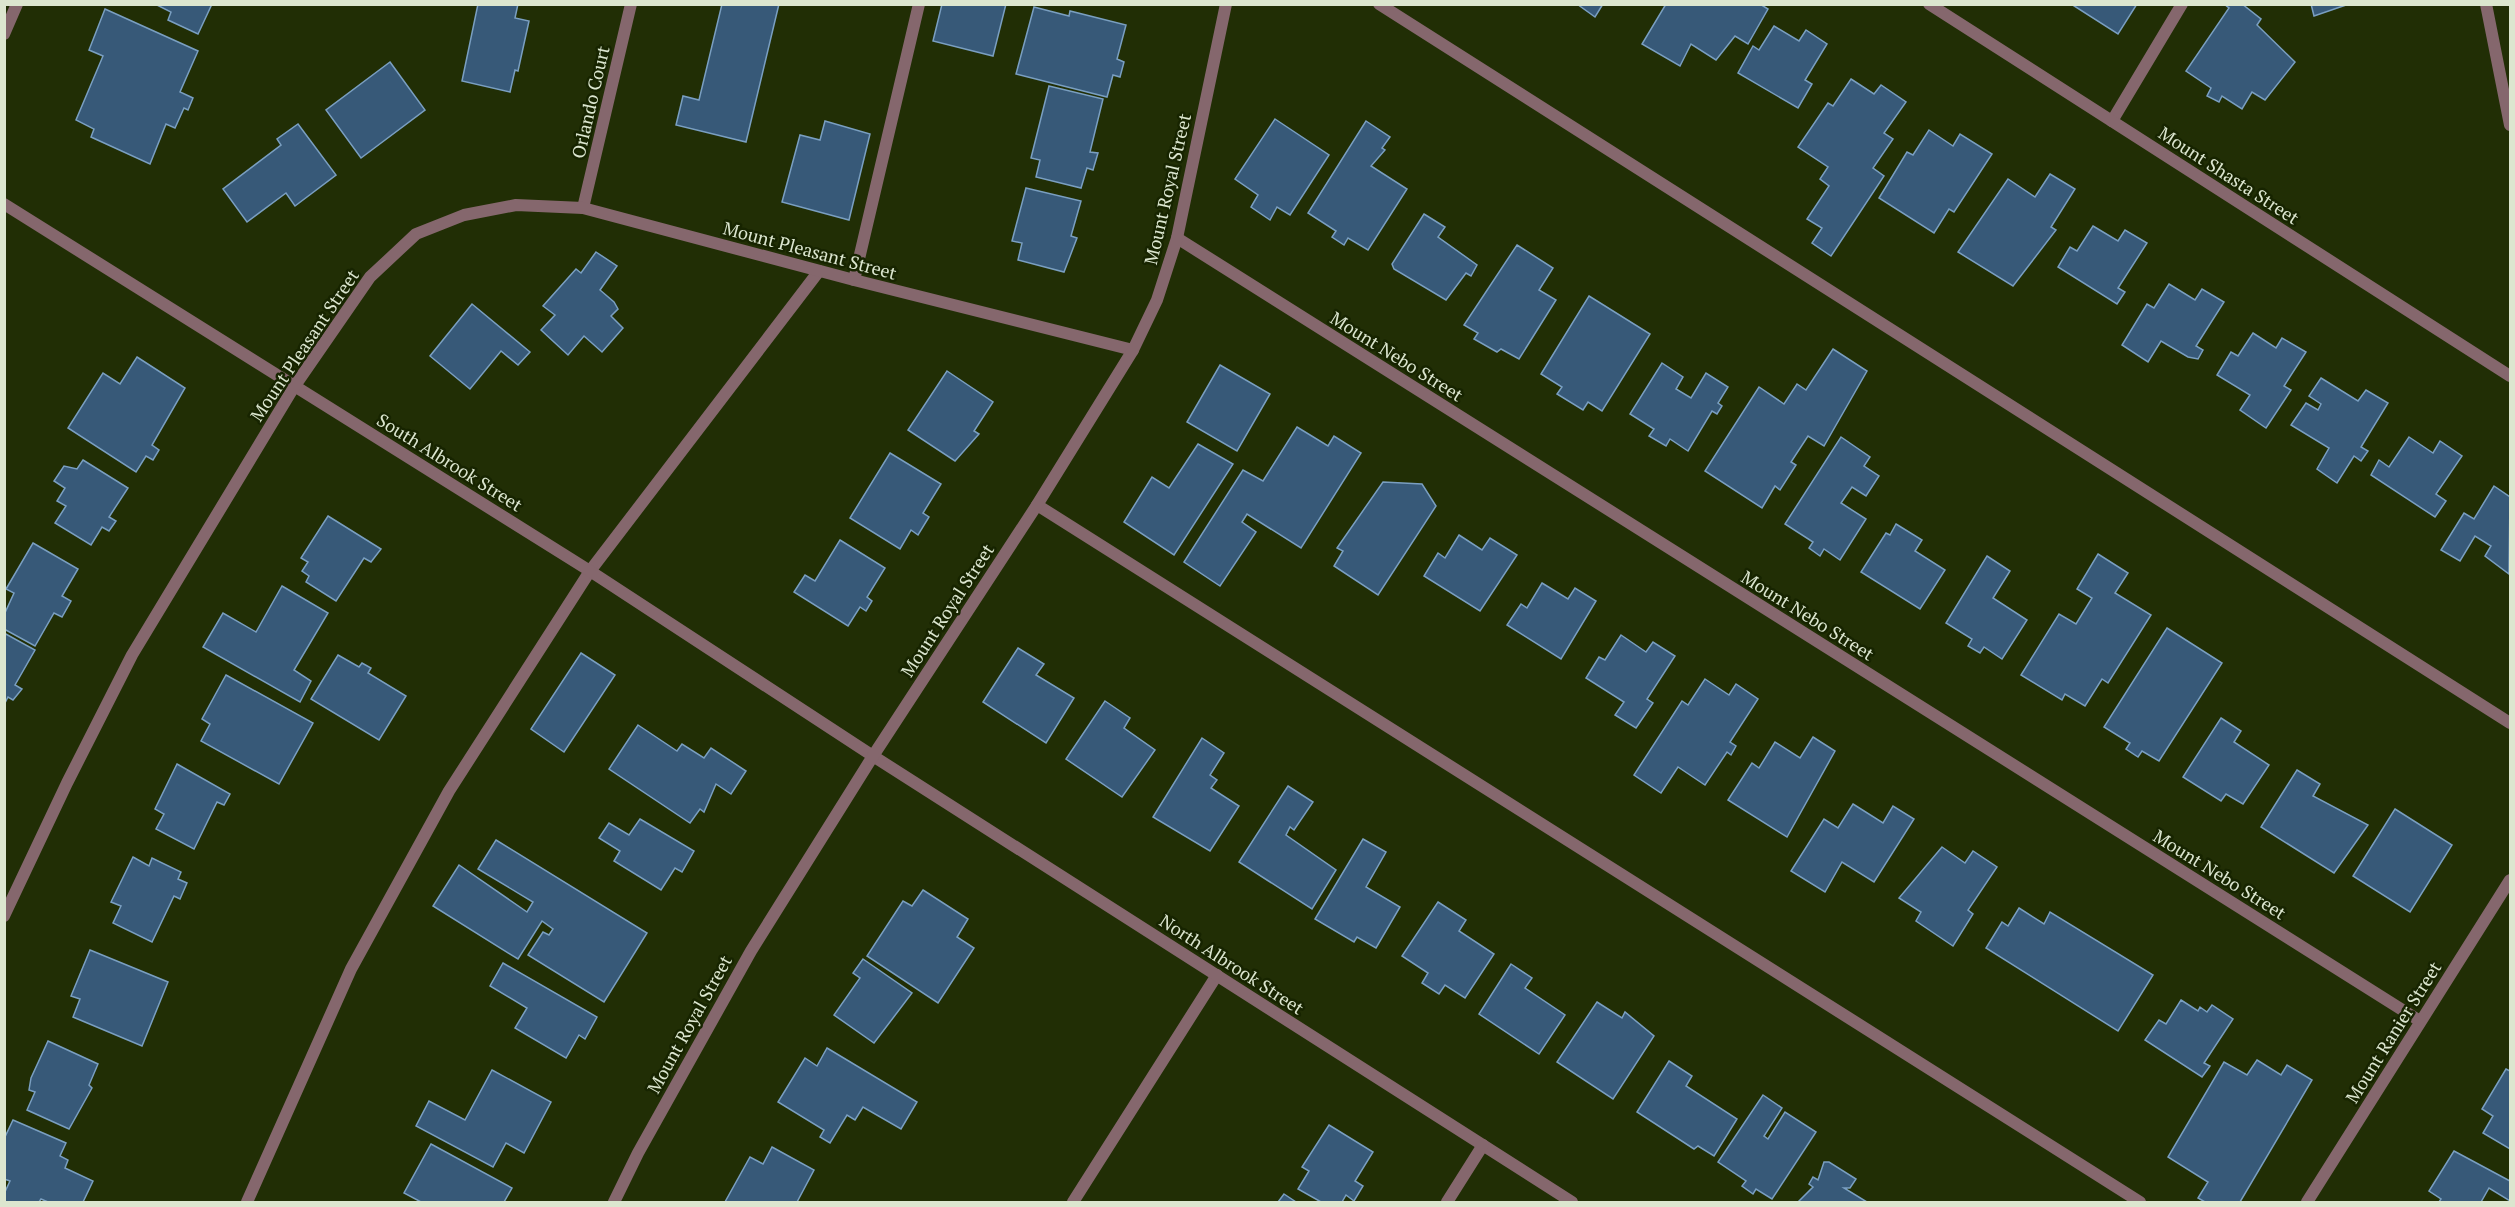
<svg xmlns="http://www.w3.org/2000/svg" width="2515" height="1207" font-family="'PT Serif',serif">
<rect width="100%" height="100%" fill="#212e05"/>
<!-- building -->
<g fill="#375978" stroke="#7a9fc1" stroke-width="1.5">
<path d="M155,4H212L198,34L168,20L171,12Z"/>
<path d="M478,4H518L515,18L529,21L518,71L515,70L510,92L462,81Z"/>
<path d="M722,4H779L746,142L676,125L683,96L699,100Z"/>
<path d="M942,4H1006L993,56L933,41Z"/>
<path d="M1577,4H1603L1595,17Z"/>
<path d="M1666,4H1760L1768,9L1748,44L1735,36L1716,60L1691,44L1680,66L1642,44Z"/>
<path d="M2071,4H2137L2118,34Z"/>
<path d="M2224,4H2242L2261,19L2257,25L2295,62L2265,100L2252,92L2242,109L2222,96L2219,102L2207,96L2211,88L2186,71L2229,8Z"/>
<path d="M2311,4H2349L2314,16Z"/>
<path d="M1034,7L1069,16L1070,11L1126,25L1117,59L1124,62L1120,77L1113,75L1107,97L1016,74Z"/>
<path d="M105,9L198,51L180,92L193,98L188,110L184,108L175,128L166,124L150,164L91,137L94,129L76,120L103,56L89,50Z"/>
<path d="M1774,26L1799,41L1806,30L1827,44L1805,80L1812,84L1798,108L1738,73L1753,46L1759,50Z"/>
<path d="M390,62L425,110L361,158L326,110Z"/>
<path d="M1851,79L1874,94L1881,85L1906,102L1884,133L1893,139L1873,168L1884,176L1831,256L1812,243L1822,228L1807,219L1829,186L1820,179L1828,167L1798,147L1828,103L1833,106Z"/>
<path d="M1049,86L1103,99L1090,152L1098,153L1093,170L1087,168L1081,188L1036,177L1040,160L1031,158Z"/>
<path d="M1275,119L1329,155L1290,215L1277,207L1270,220L1251,207L1258,195L1235,179Z"/>
<path d="M825,121L870,134L849,220L782,202L800,135L820,140Z"/>
<path d="M1366,121L1390,137L1382,148L1385,150L1371,166L1407,189L1368,250L1348,238L1344,245L1332,237L1336,231L1308,213Z"/>
<path d="M298,124L336,175L295,206L286,193L247,222L223,189L281,145L277,139Z"/>
<path d="M1929,130L1953,146L1960,134L1992,154L1954,212L1949,209L1934,233L1879,198L1907,152L1913,155Z"/>
<path d="M2050,174L2075,189L2051,227L2056,230L2013,286L1958,252L2008,179L2035,197Z"/>
<path d="M1026,188L1081,201L1071,236L1077,238L1064,272L1018,260L1022,243L1012,241Z"/>
<path d="M1424,214L1445,227L1438,237L1477,265L1471,276L1466,273L1446,300L1394,269L1392,264Z"/>
<path d="M2093,226L2118,241L2125,230L2147,243L2118,288L2125,292L2117,304L2058,267L2070,247L2077,251Z"/>
<path d="M1517,245L1553,268L1539,290L1556,300L1519,359L1501,349L1497,352L1474,339L1478,333L1464,325Z"/>
<path d="M596,252L617,266L600,290L614,302L618,309L611,316L623,328L602,352L584,336L568,355L541,330L555,315L543,306L576,269L581,273Z"/>
<path d="M2169,284L2195,300L2202,289L2224,302L2196,346L2203,350L2198,359L2188,357L2161,341L2148,362L2122,345L2147,304L2154,308Z"/>
<path d="M1589,296L1650,334L1602,411L1588,402L1583,410L1557,394L1562,387L1541,374Z"/>
<path d="M472,304L530,352L518,365L501,351L470,389L430,356Z"/>
<path d="M2253,333L2276,348L2282,338L2306,352L2284,386L2291,390L2266,428L2240,410L2250,395L2217,375L2231,352L2238,356Z"/>
<path d="M1833,349L1867,371L1824,446L1808,436L1791,462L1796,465L1780,490L1775,486L1762,508L1705,471L1759,387L1784,404L1797,384L1806,390Z"/>
<path d="M137,357L185,388L152,445L159,450L153,460L146,456L136,472L68,428L103,373L120,384Z"/>
<path d="M1662,363L1683,377L1676,389L1691,398L1706,373L1728,387L1718,403L1722,406L1717,414L1712,411L1688,451L1670,439L1666,446L1649,436L1654,429L1630,414Z"/>
<path d="M1220,365L1270,394L1237,451L1187,422Z"/>
<path d="M947,371L993,402L974,431L979,434L955,461L908,430Z"/>
<path d="M2321,378L2358,401L2366,390L2388,403L2361,447L2368,451L2361,461L2354,456L2337,483L2317,469L2329,448L2291,425L2306,403L2318,410L2321,404L2309,396Z"/>
<path d="M1297,427L1328,446L1334,436L1361,453L1301,548L1247,514L1242,522L1256,532L1220,586L1184,562L1243,470L1263,481Z"/>
<path d="M1841,437L1870,457L1864,466L1879,476L1866,496L1852,487L1841,503L1866,519L1840,560L1824,549L1820,556L1809,548L1813,542L1785,524Z"/>
<path d="M2409,437L2433,453L2440,441L2462,456L2436,494L2446,501L2435,517L2371,475L2379,460L2389,467Z"/>
<path d="M1198,444L1233,464L1174,555L1124,522L1152,477L1169,488Z"/>
<path d="M890,453L941,484L923,513L929,517L918,535L911,530L900,549L850,518Z"/>
<path d="M83,460L128,488L109,517L116,521L109,531L102,527L91,545L55,523L66,506L57,501L65,488L54,481L64,466L77,469Z"/>
<path d="M1383,482L1422,484L1436,506L1378,595L1334,566L1343,551L1337,548Z"/>
<path d="M2494,486L2510,497L2509,574L2485,556L2491,546L2475,536L2460,561L2441,550L2464,513L2474,519Z"/>
<path d="M328,516L381,549L371,562L364,558L336,601L306,582L309,576L302,571L308,562L301,558Z"/>
<path d="M1896,524L1922,540L1915,551L1945,570L1920,609L1861,572L1886,533L1890,535Z"/>
<path d="M1459,535L1482,550L1490,538L1517,555L1480,611L1424,576L1438,553L1445,558Z"/>
<path d="M840,540L885,568L867,597L872,601L866,611L860,607L848,626L794,592L805,575L815,581Z"/>
<path d="M33,543L78,569L62,596L71,601L62,617L54,613L35,646L4,629V615L14,593L6,589Z"/>
<path d="M2098,554L2128,573L2115,593L2151,615L2108,683L2102,679L2085,706L2065,694L2062,700L2021,675L2059,614L2076,624L2092,598L2077,589Z"/>
<path d="M1987,556L2010,571L1993,598L2027,620L2002,659L1984,647L1980,653L1968,646L1972,639L1946,623Z"/>
<path d="M1542,583L1568,599L1575,588L1596,601L1561,659L1507,625L1521,604L1527,608Z"/>
<path d="M282,586L328,613L294,670L311,681L300,702L203,647L223,613L256,632Z"/>
<path d="M2167,628L2222,663L2159,761L2142,751L2138,757L2126,749L2130,743L2104,727Z"/>
<path d="M4,633L35,650L15,685L22,689L13,700L8,697L4,705Z"/>
<path d="M1621,635L1646,652L1653,642L1675,656L1647,699L1653,703L1636,728L1615,715L1624,702L1586,678L1599,657L1605,660Z"/>
<path d="M1018,648L1044,664L1036,675L1074,698L1046,743L983,702Z"/>
<path d="M581,653L615,675L564,752L531,729Z"/>
<path d="M338,655L359,667L362,663L371,668L368,673L406,696L379,740L311,699Z"/>
<path d="M226,675L313,723L279,784L201,741L210,724L202,719Z"/>
<path d="M1705,679L1729,695L1736,684L1758,699L1730,742L1736,746L1731,755L1727,752L1705,785L1678,767L1661,793L1634,775L1682,701L1688,705Z"/>
<path d="M1105,701L1130,718L1124,728L1155,750L1122,797L1066,759Z"/>
<path d="M2221,718L2241,731L2234,742L2269,765L2243,804L2226,794L2221,801L2183,777Z"/>
<path d="M638,725L677,751L682,744L704,758L711,748L746,771L731,794L716,784L704,812L700,809L690,823L609,769Z"/>
<path d="M1813,737L1835,751L1787,837L1728,800L1752,763L1759,768L1775,742L1800,758Z"/>
<path d="M1202,738L1224,753L1210,775L1217,780L1211,788L1239,806L1210,851L1153,817Z"/>
<path d="M177,764L230,794L224,805L217,802L194,849L156,829L164,814L155,809Z"/>
<path d="M2297,770L2320,784L2313,796L2368,825L2334,873L2261,827Z"/>
<path d="M1288,786L1313,802L1294,830L1290,827L1286,835L1336,870L1312,909L1239,862Z"/>
<path d="M1853,804L1883,823L1893,806L1914,819L1874,882L1842,862L1825,892L1791,871L1824,819L1838,828Z"/>
<path d="M2395,809L2452,845L2410,912L2353,876Z"/>
<path d="M640,819L694,851L682,872L675,868L661,890L614,861L620,851L599,838L609,823L629,835Z"/>
<path d="M1363,839L1386,852L1366,887L1400,907L1376,948L1357,937L1354,942L1315,919Z"/>
<path d="M496,840L647,933L604,1002L528,955L543,932L549,935L553,929L542,921L518,959L433,906L459,865L527,912L533,902L478,869Z"/>
<path d="M1942,847L1965,863L1973,851L1997,867L1968,910L1973,914L1953,946L1916,921L1921,912L1899,898Z"/>
<path d="M133,857L149,866L152,858L181,872L178,879L187,883L180,899L174,896L152,942L113,923L121,906L111,902Z"/>
<path d="M923,890L968,919L957,937L974,948L938,1003L867,956L903,901L912,906Z"/>
<path d="M1438,902L1466,920L1459,931L1494,954L1465,998L1445,985L1439,994L1422,983L1428,973L1402,956Z"/>
<path d="M2019,908L2044,924L2050,912L2153,975L2118,1031L1986,948L2002,922L2008,926Z"/>
<path d="M90,950L168,982L142,1046L73,1017L80,999L71,996Z"/>
<path d="M863,959L912,993L874,1043L834,1015L860,978L853,973Z"/>
<path d="M503,963L597,1017L585,1039L579,1035L566,1058L515,1028L527,1008L490,986Z"/>
<path d="M1511,964L1532,978L1525,988L1565,1015L1539,1054L1479,1014Z"/>
<path d="M2181,1000L2198,1011L2200,1007L2207,1012L2212,1005L2233,1019L2204,1063L2210,1066L2202,1077L2145,1040L2159,1020L2166,1024Z"/>
<path d="M1597,1002L1622,1018L1625,1012L1654,1036L1613,1099L1557,1062Z"/>
<path d="M48,1041L98,1064L89,1085L92,1088L69,1129L27,1110L35,1092L29,1090L31,1078Z"/>
<path d="M827,1048L917,1102L901,1129L863,1107L855,1120L847,1115L830,1143L820,1137L824,1130L778,1102L805,1058L817,1066Z"/>
<path d="M2257,1060L2281,1075L2287,1065L2312,1080L2240,1202H2205L2198,1198L2208,1182L2168,1157L2224,1062L2247,1075Z"/>
<path d="M1669,1061L1692,1076L1686,1086L1737,1119L1714,1156L1698,1146L1694,1149L1637,1112Z"/>
<path d="M2506,1069L2510,1071V1149L2483,1133L2493,1116L2482,1109Z"/>
<path d="M492,1070L551,1102L524,1153L506,1143L493,1167L416,1126L429,1101L465,1120Z"/>
<path d="M1763,1095L1782,1108L1764,1136L1768,1139L1785,1112L1816,1132L1772,1199L1756,1189L1753,1194L1742,1186L1746,1181L1718,1162Z"/>
<path d="M13,1120L66,1143L60,1156L68,1160L65,1168L93,1181L83,1202H48L41,1199L39,1202H4V1194L10,1181L4,1179V1139Z"/>
<path d="M1329,1125L1373,1152L1355,1181L1363,1186L1354,1201L1346,1195L1342,1202H1321L1298,1189L1309,1171L1302,1167Z"/>
<path d="M431,1144L512,1188L504,1202H421L404,1193Z"/>
<path d="M772,1147L814,1170L797,1202H725L750,1157L763,1164Z"/>
<path d="M2454,1151L2510,1181V1201L2489,1188L2481,1202H2439L2441,1199L2429,1191Z"/>
<path d="M1824,1162H1829L1856,1179L1850,1188H1844L1867,1202H1798L1813,1187L1809,1184L1813,1177L1818,1180Z"/>
<path d="M1284,1194L1296,1202H1278Z"/>
</g>
<g fill="none" stroke-linecap="round" stroke-linejoin="round">
<!-- lane -->
<g stroke="#85676d" stroke-width="12">
<path d="M1379,4L2510,723"/>
<path d="M2112,121L2182,4"/>
<path d="M854,280L919,4"/>
<path d="M1037,505L2140,1202"/>
<path d="M247,1202L351,969L449,791L590,571L819,271"/>
<path d="M1073,1202L1217,975"/>
</g>
<!-- street -->
<g stroke="#85676d" stroke-width="12">
<path d="M1929,4L2510,376"/>
<path d="M2486,4L2510,125"/>
<path d="M4,34L17,4"/>
<path d="M4,204L590,571L873,756L1572,1202"/>
<path d="M583,208L631,4"/>
<path d="M1177,238L2420,1021"/>
<path d="M4,916L67,783L132,655L294,387L370,277L416,234L464,215L516,205L583,208L854,280L1133,350"/>
<path d="M614,1202L638,1153L751,951L873,756L1037,505L1133,350L1157,300L1177,238L1226,4"/>
<path d="M1447,1202L1483,1145"/>
<path d="M2307,1202L2510,880"/>
</g>
</g>
<g text-anchor="middle" dominant-baseline="central" stroke-width="5" stroke-linejoin="round" paint-order="stroke">
<!-- street labels -->
<g font-size="18" fill="#dce6cf" stroke="#172400">
<text transform="translate(590 102) rotate(-77)">Orlando Court</text>
<text transform="translate(2229 175) rotate(33)">Mount Shasta Street</text>
<text transform="translate(1167 189) rotate(-77)">Mount Royal Street</text>
<text transform="translate(810 250) rotate(15)">Mount Pleasant Street</text>
<text transform="translate(304 345) rotate(-56)">Mount Pleasant Street</text>
<text transform="translate(1397 356) rotate(32)">Mount Nebo Street</text>
<text transform="translate(450 462) rotate(32)">South Albrook Street</text>
<text transform="translate(947 610) rotate(-57)">Mount Royal Street</text>
<text transform="translate(1808 615) rotate(32)">Mount Nebo Street</text>
<text transform="translate(2220 874) rotate(32)">Mount Nebo Street</text>
<text transform="translate(1232 964) rotate(33)">North Albrook Street</text>
<text transform="translate(689 1024) rotate(-61)">Mount Royal Street</text>
<text transform="translate(2393 1032) rotate(-58)">Mount Ranier Street</text>
</g>
</g>
<!-- border -->
<rect width="2515" height="1207" fill="none" stroke="#dce6cf" stroke-width="12"/>
</svg>
